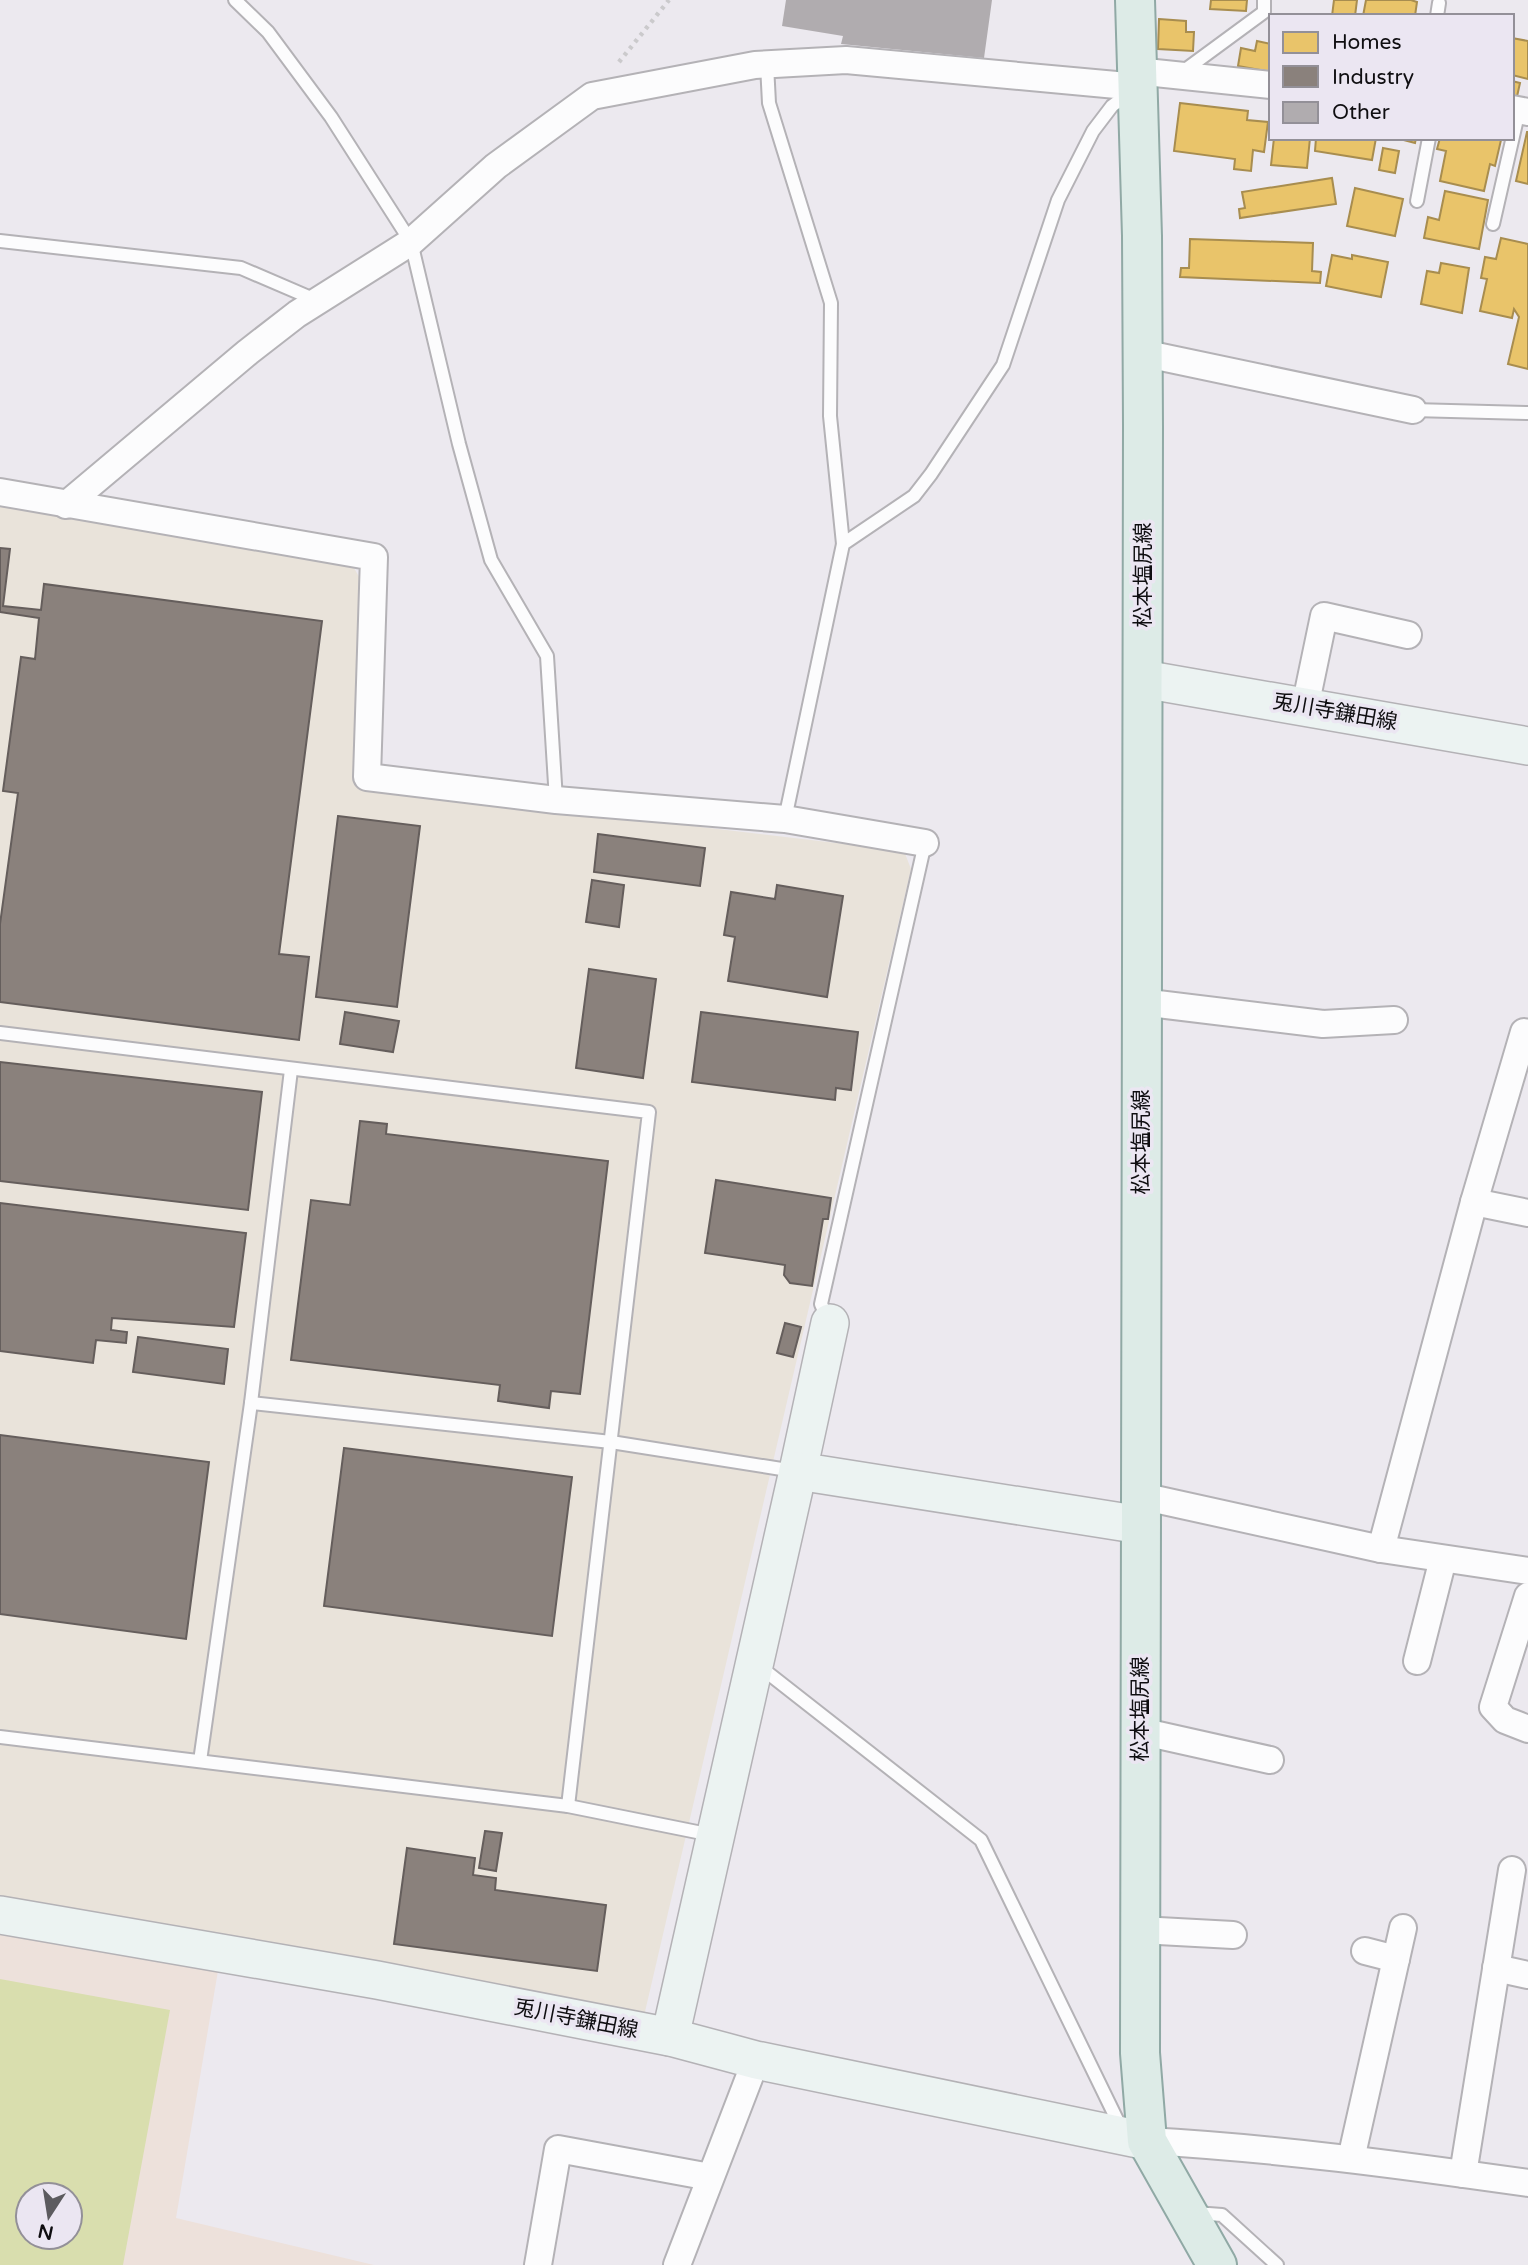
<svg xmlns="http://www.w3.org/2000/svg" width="1528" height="2265" font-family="'Varela Round','Noto Sans JP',sans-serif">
<rect width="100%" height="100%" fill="#ece9ef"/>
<!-- industrial -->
<path fill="#e9e3da" d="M0,503L354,568L362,582L355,786L904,851L911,869L644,2016L0,1898Z"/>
<!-- education -->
<path fill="#ede1db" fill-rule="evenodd" d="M0,1928L219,1965L176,2218L374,2265H0ZM28,2195H70V2237H28Z"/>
<!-- green -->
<path fill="#d9deae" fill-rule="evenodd" d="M0,1979L170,2010L123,2265H0ZM28,2195H70V2237H28Z"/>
<!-- homes -->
<g fill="#e9c46a" stroke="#a88d4f" stroke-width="2">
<path d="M1211,0H1247L1246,11L1210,9Z"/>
<path d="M1334,0H1357L1355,16H1332Z"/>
<path d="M1366,0H1411L1417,2L1415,16H1363Z"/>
<path d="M1159,19L1186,21V32H1194L1193,51L1158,49Z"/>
<path d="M1512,38L1528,41V79L1512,75Z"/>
<path d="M1257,41L1271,44V72L1238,66L1241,48L1255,51Z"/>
<path d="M1512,81L1520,83L1516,101L1512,100Z"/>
<path d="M1180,103L1248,111L1247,120L1268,122L1264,152L1253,150L1251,171L1234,169L1235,159L1174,151Z"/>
<path d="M1527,132H1528V184L1516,181Z"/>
<path d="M1274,138H1310L1307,168L1271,165Z"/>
<path d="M1316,138H1376L1372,160L1315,151Z"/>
<path d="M1396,138H1416L1415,143Z"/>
<path d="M1440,138L1501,140L1495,166L1490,164L1484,191L1440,181L1446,151L1437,149Z"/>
<path d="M1383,148L1399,151L1395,173L1379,170Z"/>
<path d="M1332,178L1336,204L1240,218L1239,209L1245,208L1242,192Z"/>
<path d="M1355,188L1403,199L1395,236L1347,226Z"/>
<path d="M1445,191L1488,200L1479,249L1424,238L1428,217L1439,220Z"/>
<path d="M1501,238L1528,244V369L1508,364L1519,317L1514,309L1512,318L1480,311L1487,279L1481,278L1485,257L1496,259Z"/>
<path d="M1190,239L1313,243L1312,271L1321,272L1320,283L1180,277L1181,268H1189Z"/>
<path d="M1332,255L1352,259V255L1388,262L1381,297L1326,286Z"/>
<path d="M1441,263L1469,268L1462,313L1421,304L1427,271L1439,273Z"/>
</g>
<!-- industry -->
<g fill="#8a817c" stroke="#655e5c" stroke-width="2">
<path d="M0,548L10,549L3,606L41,610L44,584L322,621L279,954L309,957L299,1040L0,1002V924L18,793L3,791L21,657L35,659L39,618L0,612Z"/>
<path d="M338,816L420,826L397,1007L316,997Z"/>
<path d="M598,834L705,848L700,886L594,872Z"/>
<path d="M592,880L624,885L619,927L586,922Z"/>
<path d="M777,885L843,896L827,997L728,981L735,937L724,935L731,892L775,899Z"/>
<path d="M589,969L656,979L643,1078L576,1068Z"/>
<path d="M345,1012L399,1021L393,1052L340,1044Z"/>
<path d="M701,1012L858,1032L851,1090L836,1088L835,1100L692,1082Z"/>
<path d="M0,1062L262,1092L248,1210L0,1181Z"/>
<path d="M360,1121L387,1124L386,1134L608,1161L580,1394L551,1391L549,1408L498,1401L500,1385L291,1360L311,1200L350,1205Z"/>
<path d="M716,1180L831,1198L828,1219H823L812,1286L790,1283L784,1275L785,1265L705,1253Z"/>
<path d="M0,1203L246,1233L234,1327L112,1318L111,1330L127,1332L126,1343L96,1340L93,1363L0,1351Z"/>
<path d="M785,1323L801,1327L793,1357L777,1353Z"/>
<path d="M138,1337L228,1349L224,1384L133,1372Z"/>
<path d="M0,1435L209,1462L186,1639L0,1614Z"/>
<path d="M344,1448L572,1477L552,1636L324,1606Z"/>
<path d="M485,1831L502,1833L496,1871L479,1868Z"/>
<path d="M407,1848L475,1858L473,1875L496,1878L495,1890L606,1905L597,1971L394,1944Z"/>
</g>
<!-- building -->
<path fill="#b0acaf" d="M786,0H992L984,58L841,44L843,36L782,26Z"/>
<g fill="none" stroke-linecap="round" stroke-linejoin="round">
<defs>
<g id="lane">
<path d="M235,0L268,32L331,117L411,242L459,444L491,560L547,656L556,800"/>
<path d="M1437,16L1439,3"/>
<path d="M767,65L769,103L831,303L830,416L843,544"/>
<path d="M1181,73L1264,12V0"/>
<path d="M1417,201L1429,138"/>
<path d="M1493,224L1519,110"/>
<path d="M0,241L241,268L318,301"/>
<path d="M1413,410L1528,413"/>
<path d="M785,819L843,544L914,496L931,474L1003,365L1058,200L1093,131L1112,106L1132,91"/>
<path d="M0,1033L649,1112L568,1806"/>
<path d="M828,1320L821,1304L925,843"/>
<path d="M251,1403L611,1442L794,1471"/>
<path d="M759,1666L981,1840L1122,2130"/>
<path d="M0,1737L568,1806L712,1835"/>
<path d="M200,1761L251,1403L291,1070"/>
<path d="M1195,2213L1222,2215L1277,2265"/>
</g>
<g id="street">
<path d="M1136,71L1271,85"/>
<path d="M1512,109L1528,112"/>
<path d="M1142,353L1413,410"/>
<path d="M0,492L374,557L367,777L556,800L785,819L925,843"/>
<path d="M66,505L248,352L297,314L411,242L496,166L592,96L755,65L846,60L1138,87"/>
<path d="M1305,707L1324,616L1408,635"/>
<path d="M1141,1002L1323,1024L1394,1020"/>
<path d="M1474,1202L1528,1213"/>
<path d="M1141,1496L1381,1549L1528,1571"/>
<path d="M1381,1549L1474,1202L1524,1032L1528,1033"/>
<path d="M1528,1596L1493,1707L1505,1720L1528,1729"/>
<path d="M1417,1661L1443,1559"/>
<path d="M1140,1731L1270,1760"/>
<path d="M1140,1930L1233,1935"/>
<path d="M1365,1951L1396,1959"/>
<path d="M1496,1968L1528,1975"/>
<path d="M1147,2141C1275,2148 1401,2165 1528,2183"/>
<path d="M1351,2159L1403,1928"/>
<path d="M1463,2174L1512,1870"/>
<path d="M538,2265L558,2149L710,2177"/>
<path d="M677,2265L756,2060"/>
</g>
<g id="secondary">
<path d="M1143,679L1528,746"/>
<path d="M830,1323L798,1471L1141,1525"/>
<path d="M0,1915L377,1980L670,2037L756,2060L1147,2141"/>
<path d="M670,2037L798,1471"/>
</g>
<path id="primary" d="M1135,0L1142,236L1143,426L1140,2053L1147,2141L1217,2265"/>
</defs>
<!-- lane casing -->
<use href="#lane" stroke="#b4b2b6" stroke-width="16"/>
<!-- street casing -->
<use href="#street" stroke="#b4b2b6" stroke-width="30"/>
<!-- secondary casing -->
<use href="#secondary" stroke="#b4b2b6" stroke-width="40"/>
<!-- primary casing -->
<use href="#primary" stroke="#90a9a5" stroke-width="42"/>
<!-- path -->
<path stroke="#cbcacc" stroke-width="4.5" stroke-dasharray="3.5 5" stroke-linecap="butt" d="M619,62L669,0"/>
<!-- lane -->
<use href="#lane" stroke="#fcfcfd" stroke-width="12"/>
<!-- street -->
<use href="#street" stroke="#fcfcfd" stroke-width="26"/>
<!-- secondary -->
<use href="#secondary" stroke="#ecf3f2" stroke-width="37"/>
<!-- primary -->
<use href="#primary" stroke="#ddebe7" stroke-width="38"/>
</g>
<g text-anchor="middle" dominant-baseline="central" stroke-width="7" stroke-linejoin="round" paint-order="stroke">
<!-- street labels -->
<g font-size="21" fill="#0f0e11" stroke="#ebe6f2">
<text transform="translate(1143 575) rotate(-90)">松本塩尻線</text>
<text transform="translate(1335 712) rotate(10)">兎川寺鎌田線</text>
<text transform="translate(1141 1142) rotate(-90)">松本塩尻線</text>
<text transform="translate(1140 1709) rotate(-90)">松本塩尻線</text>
<text transform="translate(576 2019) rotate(11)">兎川寺鎌田線</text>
</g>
</g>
<!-- legend -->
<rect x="1269" y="14" width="245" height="126" fill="#ebe6f2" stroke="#939098" stroke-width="2"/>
<rect x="1283" y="32" width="35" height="21" fill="#e9c46a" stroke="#939098" stroke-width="2"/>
<text x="1332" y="49" font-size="21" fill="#0f0e11">Homes</text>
<rect x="1283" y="66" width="35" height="21" fill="#8a817c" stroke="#939098" stroke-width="2"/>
<text x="1332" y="84" font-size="21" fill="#0f0e11">Industry</text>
<rect x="1283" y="102" width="35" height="21" fill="#b0acaf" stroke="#939098" stroke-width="2"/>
<text x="1332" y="119" font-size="21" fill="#0f0e11">Other</text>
<!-- north arrow -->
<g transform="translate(49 2216) rotate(192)"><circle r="33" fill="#ebe6f2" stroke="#939098" stroke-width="2"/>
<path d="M0-5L12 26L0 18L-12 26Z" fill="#5c5b5f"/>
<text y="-10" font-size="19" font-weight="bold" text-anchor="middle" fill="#0f0e11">N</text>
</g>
</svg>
